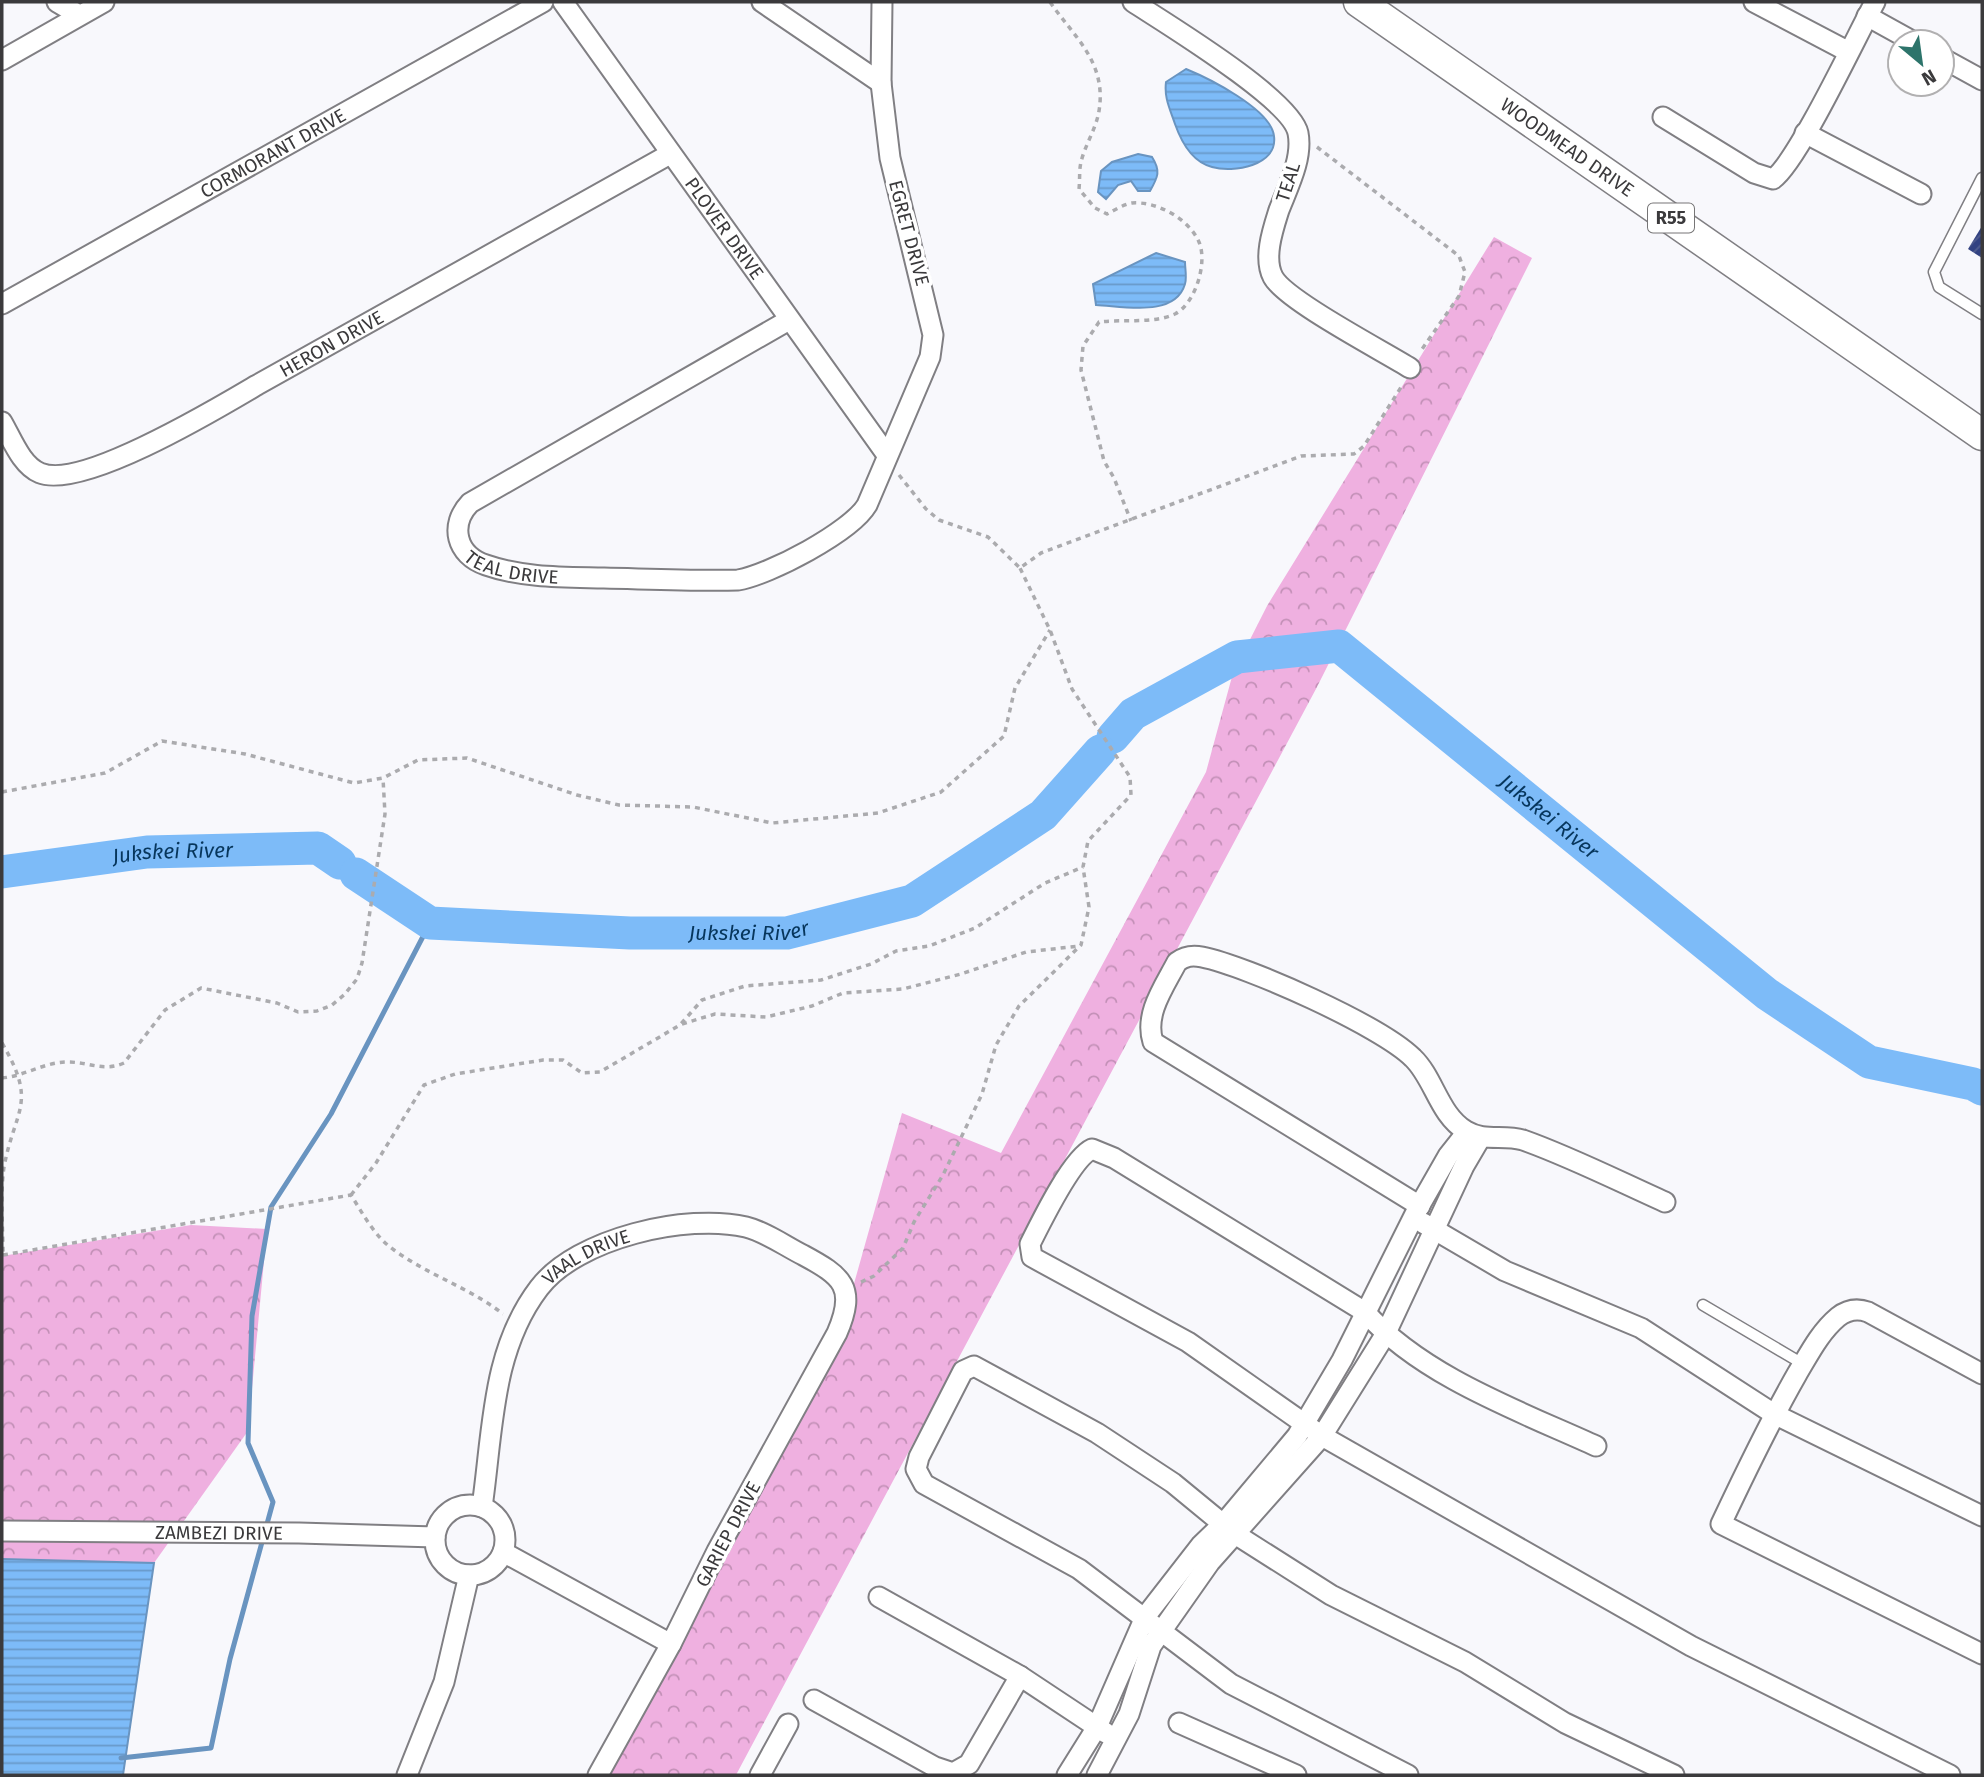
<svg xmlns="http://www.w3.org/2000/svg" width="1984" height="1777" font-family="'Fira Sans',sans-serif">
<defs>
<pattern id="park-crowns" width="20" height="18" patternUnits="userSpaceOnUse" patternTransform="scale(1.75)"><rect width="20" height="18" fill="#efb0e0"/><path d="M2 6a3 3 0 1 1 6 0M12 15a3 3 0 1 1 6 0" fill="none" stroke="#c390b7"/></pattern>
<pattern id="water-rules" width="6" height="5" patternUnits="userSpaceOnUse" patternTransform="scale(1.75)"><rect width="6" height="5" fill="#7dbbf8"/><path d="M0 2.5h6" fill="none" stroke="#6899ca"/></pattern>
<pattern id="building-hatch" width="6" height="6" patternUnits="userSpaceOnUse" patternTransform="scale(1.75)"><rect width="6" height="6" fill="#334382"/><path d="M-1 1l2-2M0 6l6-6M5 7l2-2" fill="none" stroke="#505d8f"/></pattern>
<filter id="shadow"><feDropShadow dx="4.5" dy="-4.5" stdDeviation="0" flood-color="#0004"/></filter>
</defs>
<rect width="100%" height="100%" fill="#f8f8fc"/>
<!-- park -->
<g fill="url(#park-crowns)">
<path d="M1494,237L1532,258L1317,687L736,1775H596L846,1312L902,1113L1001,1153L1206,772L1233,673L1267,606Z"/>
<path d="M191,1225L267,1229L248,1431L154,1563L2,1559V1256Z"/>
</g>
<!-- water -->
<g fill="url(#water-rules)" stroke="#6994c0" stroke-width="2">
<path d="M1186,69C1208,78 1271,109 1274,136C1278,166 1233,173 1212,167C1192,162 1181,141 1175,124C1170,109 1164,98 1166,82Z"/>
<path d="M1138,154L1152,157C1161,171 1158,177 1150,191H1138L1131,181L1118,185L1106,199L1098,192L1101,171L1112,162Z"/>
<path d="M1156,253L1185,262C1185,268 1187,278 1185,284C1175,318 1123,306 1096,305L1093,284Z"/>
<path d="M2,1559L154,1563L123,1775H2Z"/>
</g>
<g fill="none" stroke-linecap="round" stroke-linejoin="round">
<!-- stream -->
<path stroke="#6994c0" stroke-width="5" d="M121,1758L211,1748L230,1659L273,1502L248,1443L252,1316L271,1207L331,1114L430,923"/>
<!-- river -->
<g stroke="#7dbbf8" stroke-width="33">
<path id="s1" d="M1113,737L1133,714L1237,657L1339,646L1767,994L1869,1062L1973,1084L1982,1089"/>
<path id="s2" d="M2,872L147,852L318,848L340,863"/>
<path id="s3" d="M356,874L430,923L630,933H787L912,901L1043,815L1100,751"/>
</g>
</g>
<!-- building -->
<path fill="url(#building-hatch)" filter="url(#shadow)" d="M1982,226V258L1968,249Z"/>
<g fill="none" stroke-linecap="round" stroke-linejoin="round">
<defs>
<g id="lane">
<path d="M1982,178L1934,272L1939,287L1982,314"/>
<path d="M1703,1305L1803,1364"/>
</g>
<g id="street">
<path d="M57,2L79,15"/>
<path id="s4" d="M563,2L887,455"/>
<path d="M762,2L881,83"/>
<path d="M1133,2C1165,23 1291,99 1298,133C1303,158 1288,187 1279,210C1273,229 1263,258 1273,277C1285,300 1383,351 1410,368"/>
<path d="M1754,2L1847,51"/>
<path d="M1867,16L1914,42"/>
<path d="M1942,58L1982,80"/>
<path d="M2,60L104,2"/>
<path d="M1663,117L1754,173L1773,179C1797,163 1857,35 1875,2"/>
<path d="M1805,133L1921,194"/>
<path id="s5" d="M2,304L543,2"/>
<path id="s6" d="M789,320L470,503C449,525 456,555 486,565C523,578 565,577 604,578C649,579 693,581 738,580C769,575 851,532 867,505L930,357L933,335L890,158L881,83L882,2"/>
<path id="s7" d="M2,422C12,439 21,465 40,473C82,490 218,408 257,385L670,154"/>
<path d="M1420,1206L1153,1042C1144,1014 1164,987 1177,962C1185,956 1192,955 1202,957C1247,966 1381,1026 1413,1058C1434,1078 1439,1115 1466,1131C1484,1142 1504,1134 1523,1140C1571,1157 1618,1181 1665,1202"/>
<path d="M1423,1223L1505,1271L1641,1328L1774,1414L1982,1516"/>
<path d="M1982,1374L1868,1312C1857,1308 1847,1310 1838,1317C1820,1332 1809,1354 1797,1374C1769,1423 1745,1473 1721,1524L1982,1654"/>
<path d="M1596,1446C1519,1411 1422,1376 1365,1312L1114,1158L1092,1149C1072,1158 1041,1222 1030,1244L1032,1257L1188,1342L1322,1436L1691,1646L1950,1775"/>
<circle cx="470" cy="1540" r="35"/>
<path id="s8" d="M482,1507C493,1432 491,1351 539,1288C577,1238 687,1213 746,1227C766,1232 785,1246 803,1255C842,1276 857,1287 837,1333L717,1551L671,1644L598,1775"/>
<path id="s9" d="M2,1531L299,1533L435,1537"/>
<path d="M503,1552L671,1644"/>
<path d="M879,1597L1020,1676L1106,1733"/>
<path d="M814,1700L935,1767L953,1773L969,1764L1020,1676"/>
<path d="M1179,1723L1296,1775"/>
<path d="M407,1775L444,1682L469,1575"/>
<path d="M760,1775L788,1724"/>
<path d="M1067,1775L1097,1727L1145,1617L1201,1545L1224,1523L1297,1436L1342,1360L1416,1212L1448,1156L1467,1132"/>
<path d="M1097,1775L1129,1714L1151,1646L1210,1562L1322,1436L1385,1335L1464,1166L1481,1137"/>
<path d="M1408,1775L1231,1684L1079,1569L924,1484L916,1469L919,1457L963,1371L974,1366L1097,1433L1173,1483L1235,1534L1331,1595L1465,1662L1565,1723L1674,1775"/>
</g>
<g id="primary">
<path id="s10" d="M1359,2L1982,435"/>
</g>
</defs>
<!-- lane casing -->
<use href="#lane" stroke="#807f83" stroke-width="13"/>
<!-- street casing -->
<use href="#street" stroke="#807f83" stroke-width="23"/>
<!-- primary casing -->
<use href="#primary" stroke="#807f83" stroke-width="33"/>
<!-- path -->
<g stroke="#ababae" stroke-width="3.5" stroke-dasharray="5 5" stroke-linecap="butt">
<path d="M1050,2C1074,37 1107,62 1099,111C1096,129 1085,145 1081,162C1079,170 1080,180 1079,189L1095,208L1107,214C1115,210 1124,204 1132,203C1157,201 1189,219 1199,242C1208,263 1195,304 1175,314C1153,324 1122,319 1099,322L1083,346L1081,370L1104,461L1114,478L1131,521"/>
<path d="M1317,147L1459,256L1465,272L1459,296L1420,352"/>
<path d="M899,475L926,509L939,520L988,537L1020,568L1041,553L1301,456L1354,454L1364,446L1403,384"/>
<path d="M2,792L105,773L162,741L245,754L354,783L383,778L418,760L467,758L577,795L619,805L693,807L772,823L878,813L941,792L1004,736L1015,688L1050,630"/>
<path d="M682,1024L715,1014L766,1017L812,1006L843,993L903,989L961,974L1026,952L1079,946"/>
<path d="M2,1043C38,1104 15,1108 4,1167C0,1195 3,1227 3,1255"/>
<path d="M2,1078C25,1076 44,1062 68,1062C88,1062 104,1072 124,1063L165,1010L201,988L277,1003L298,1012L317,1011L332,1005L344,995L357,979L362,963L385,814L383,778"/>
<path d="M351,1195L376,1163L424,1085L455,1074L543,1060H563L582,1073L600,1072L680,1025L702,1000L745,986L821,980L871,964L896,951L929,946L975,928L1045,883L1083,867"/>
<path d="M3,1255L351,1195C363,1214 375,1237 394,1250C428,1275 470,1288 503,1314"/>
<path d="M861,1282L874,1276L903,1248L914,1222L943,1175L982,1094L996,1045L1019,1006L1081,945L1089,907L1083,867L1088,841L1131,795L1130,777L1072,689L1050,630L1020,568"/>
</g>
<!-- lane -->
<use href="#lane" stroke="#fff" stroke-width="10"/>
<!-- street -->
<use href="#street" stroke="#fff" stroke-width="19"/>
<!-- primary -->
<use href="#primary" stroke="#fff" stroke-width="30"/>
</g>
<g text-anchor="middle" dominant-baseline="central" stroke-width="7" stroke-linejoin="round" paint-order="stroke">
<!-- shield labels -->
<rect fill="#fff" stroke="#767576" stroke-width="2" x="1648" y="203.5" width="46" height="29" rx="5"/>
<g font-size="18" font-weight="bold" fill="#3b3a3c">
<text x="1671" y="218">R55</text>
</g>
<!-- street labels -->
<g font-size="19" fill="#3b3a3c" stroke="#fff">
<text stroke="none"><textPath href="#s10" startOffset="254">WOODMEAD DRIVE</textPath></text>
<text stroke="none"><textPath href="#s5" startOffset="310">CORMORANT DRIVE</textPath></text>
<text transform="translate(1288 182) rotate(-72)">TEAL</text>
<text stroke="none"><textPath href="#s4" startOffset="278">PLOVER DRIVE</textPath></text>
<text transform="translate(909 233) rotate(75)">EGRET DRIVE</text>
<text stroke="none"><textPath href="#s7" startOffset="388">HERON DRIVE</textPath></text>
<text stroke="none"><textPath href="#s6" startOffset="472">TEAL DRIVE</textPath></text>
<text stroke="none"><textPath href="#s8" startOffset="287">VAAL DRIVE</textPath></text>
<text stroke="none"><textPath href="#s9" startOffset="217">ZAMBEZI DRIVE</textPath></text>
<text transform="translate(728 1534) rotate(-62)">GARIEP DRIVE</text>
</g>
<!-- water labels -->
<g font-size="21" font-style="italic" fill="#07365c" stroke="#fff">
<text stroke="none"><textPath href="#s1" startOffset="522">Jukskei River</textPath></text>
<text stroke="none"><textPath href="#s2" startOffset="172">Jukskei River</textPath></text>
<text stroke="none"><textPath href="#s3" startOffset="408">Jukskei River</textPath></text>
</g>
</g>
<!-- border -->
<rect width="1984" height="1777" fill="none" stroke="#3b3a3c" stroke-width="7"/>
<!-- north arrow -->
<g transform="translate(1921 63) rotate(151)"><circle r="33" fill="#ffffff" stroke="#b1b0b1" stroke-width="2"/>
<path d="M0-5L12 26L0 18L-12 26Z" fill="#2d746b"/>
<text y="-10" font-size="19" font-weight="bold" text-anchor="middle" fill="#3b3a3c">N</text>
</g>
</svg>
